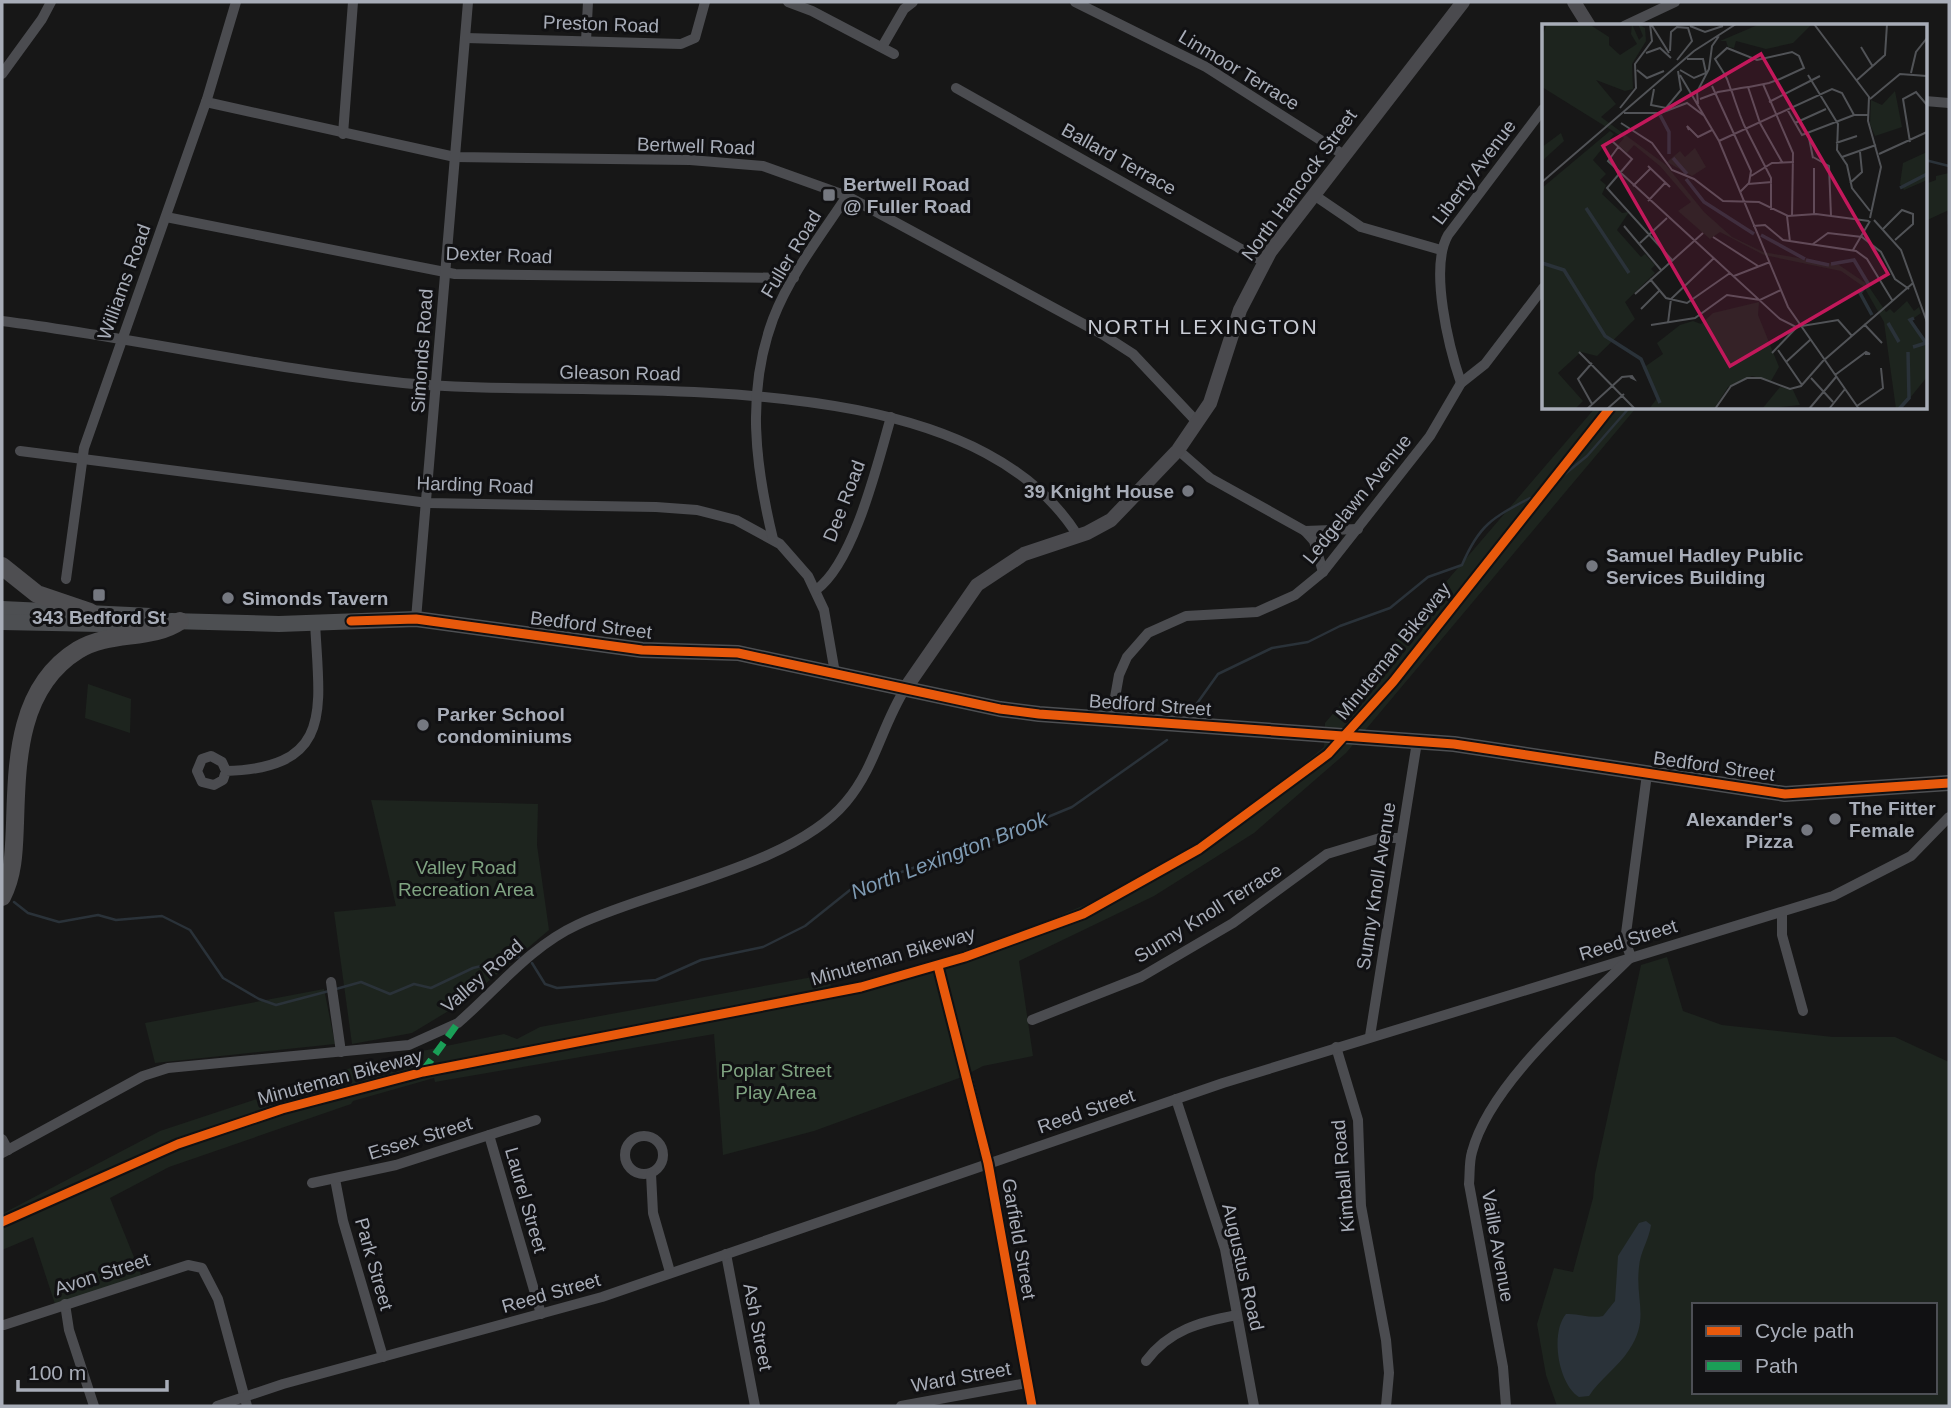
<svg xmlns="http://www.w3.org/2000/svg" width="1951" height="1408" font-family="Helvetica,sans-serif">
<rect width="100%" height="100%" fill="#171717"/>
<!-- green -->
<g fill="#1d241e" fill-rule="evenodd">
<path d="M1949,173V210L1925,221V184L1936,180V176Z"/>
<path d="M1595,408H1636L1346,753L1254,833L1154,896L1019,961L1033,1056L983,1066L962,1077L814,1131L723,1155L714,1034L435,1082L434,1078L353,1101L351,1104L169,1167L110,1198L142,1277L55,1304L33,1237L2,1250V1214L160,1131L369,1062L504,1034L517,1039L540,1027L829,974L831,988C946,959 1061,923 1166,865C1223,833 1274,788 1324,747L1325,723Z"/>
<path d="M88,684L131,699L130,733L85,718Z"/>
<path d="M371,800L538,804L537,845L549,930L465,1001L412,1033L352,1044L334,912L396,906Z"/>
<path d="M1667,957L1683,1011L1722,1025L1833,1037H1895L1949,1062V1406H1557L1546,1375L1537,1324L1554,1268L1573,1272L1593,1198L1595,1174L1641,965ZM1694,1305H1935V1392H1694Z"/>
<path d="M324,989L335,1044L155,1063L145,1023Z"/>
</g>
<!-- water -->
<path fill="#2a3239" d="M1646,1221L1651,1225C1649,1240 1640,1252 1639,1267C1635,1300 1650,1319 1629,1350C1618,1367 1600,1379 1589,1396L1579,1397C1558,1384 1550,1333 1566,1314C1579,1313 1590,1319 1603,1316L1615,1301L1618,1256L1639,1223Z"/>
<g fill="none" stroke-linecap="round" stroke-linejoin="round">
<!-- stream -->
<g stroke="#2a3239" stroke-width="2.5">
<path d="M1925,160L1949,166"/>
<path d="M1949,215V224"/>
<path d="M1544,491L1587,456L1629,408"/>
<path d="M1193,709L1218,674L1272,648L1308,642L1340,626L1390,608L1428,577L1462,565C1479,525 1492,518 1530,498"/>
<path d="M14,902L28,913L59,922L98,915L116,920L162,916L190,930L223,978L259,999L276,1005L329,991"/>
<path d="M532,963L545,984L557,988L656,980L701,960L763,947L805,926L850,890L990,841L1072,807L1167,740"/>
<path d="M336,989L361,982L390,994L414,984L431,988L473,968L519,957"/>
</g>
<!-- street -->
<g stroke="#4b4c50" stroke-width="10">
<path d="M788,2L812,11L894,54"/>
<path d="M1075,2L1206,67L1344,155"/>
<path d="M1624,26L1675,2"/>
<path d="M466,38L681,44L695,38L705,2"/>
<path d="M586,41L588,2"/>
<path d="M882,47L904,9L913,2"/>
<path d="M2,74L42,19L51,2"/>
<path d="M956,88L1264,262"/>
<path d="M1925,101L1949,103"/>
<path d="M206,102L455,157L690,160L763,166L847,196L1102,334L1133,354L1198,423"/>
<path d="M343,134L353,2"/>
<path d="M1314,195L1361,227L1441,250"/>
<path d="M166,217L455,274L794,278"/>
<path d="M2,321C136,338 269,369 403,383C592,402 962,351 1078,536"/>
<path d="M1461,383C1449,348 1429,268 1448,235L1543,109"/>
<path d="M1178,450L1210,478L1305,531L1314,541L1323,572"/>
<path d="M20,451L428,503L656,507L697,510L736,520L780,544L808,576L824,610L835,673"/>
<path d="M1305,531L1358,529"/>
<path d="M773,539C755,465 746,392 773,319C790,275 821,235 847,196"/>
<path d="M66,579L84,448L207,99L236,2"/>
<path d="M816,590C854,563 878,462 891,417"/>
<path d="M416,619L468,2"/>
<path d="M1111,720L1119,675L1127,657L1148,633L1186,616L1257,612L1295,595L1323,572L1430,436L1461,383L1485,364L1543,288"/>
<path d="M226,771L222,762L211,756L202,759L197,771L202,782L214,785L223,780L226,771C336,768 319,707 315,622"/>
<path d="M1782,912V935L1803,1011"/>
<path d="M331,982L341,1052"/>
<path d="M1032,1020L1141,977L1233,923L1327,854L1380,838H1401"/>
<path d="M1370,1036L1417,742"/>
<path d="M1336,1047L1358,1120L1361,1206L1386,1340L1389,1373L1386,1406"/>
<path d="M968,1079L988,1163L1032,1406"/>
<path d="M1176,1099L1225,1249L1254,1406"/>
<path d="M489,1135L541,1314"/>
<circle cx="644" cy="1155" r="19"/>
<path d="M2,1139L8,1150"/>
<path d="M2,1153L143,1076L168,1068L409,1045L458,1023C496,990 531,946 577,925C653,889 793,866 846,802C875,768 882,725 905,689"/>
<path d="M651,1174L653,1213L670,1272"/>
<path d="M335,1179L343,1221L383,1357"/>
<path d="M312,1183L396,1165L536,1120"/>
<path d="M726,1254L755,1406"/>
<path d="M65,1304L69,1330L94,1406"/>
<path d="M4,1325L188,1265L202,1268L218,1299L247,1406"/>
<path d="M1146,1361C1169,1330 1200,1322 1237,1315"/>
<path d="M217,1406L283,1384L602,1297L1223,1083L1833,896L1911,856L1949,817"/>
<path d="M901,1406L1027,1383"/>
<path d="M1506,1406L1503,1367L1469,1184C1470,1173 1469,1162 1472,1152C1490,1083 1581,1007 1631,957L1625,941L1647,774"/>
</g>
<!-- secondary -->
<g stroke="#4a4a4e" stroke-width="14">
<path d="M1574,2L1589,26"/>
<path d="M905,689L977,585L1024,554L1087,533L1111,520L1178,450L1210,403L1240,310L1270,252L1463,2"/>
</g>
<!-- primary -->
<g stroke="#4d4f52" stroke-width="16">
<path d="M2,609L151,616"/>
<path d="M2,622L151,625L171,621L279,624L416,619L642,650L738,653L1000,709L1039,714L1454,744L1785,794L1949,783"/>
</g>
<!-- highway -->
<g stroke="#4e4e51" stroke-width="18">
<path d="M2,566L37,594L90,612"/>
<path d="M2,897C14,874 14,848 15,823C17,760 18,687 78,650C110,630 151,641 180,621"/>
</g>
<!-- quiet -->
<path stroke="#1a9f57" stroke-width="7" stroke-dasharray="14 7" stroke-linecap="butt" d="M423,1071L458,1023"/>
<defs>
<g id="cycleway">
<path d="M351,621L416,619L642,650L738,653L1000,709L1039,714L1454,744L1785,794L1949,783"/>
<path d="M938,966L988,1163L1032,1406"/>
<path d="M2,1222L178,1144L282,1109L423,1072L861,987L965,957L1083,914L1199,849L1328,754L1393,682L1610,408"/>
</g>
</defs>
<!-- cycleway casing -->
<use href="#cycleway" stroke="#111113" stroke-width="13"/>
<!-- cycleway -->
<use href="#cycleway" stroke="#e8590c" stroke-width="9"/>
</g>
<!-- markers -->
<g fill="#757880" stroke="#111113" stroke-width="2.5">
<rect x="822" y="188" width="14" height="14" rx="3.5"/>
<circle cx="1188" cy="491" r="7"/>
<circle cx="1592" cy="566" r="7"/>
<rect x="92" y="588" width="14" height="14" rx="3.5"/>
<circle cx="228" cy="598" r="7"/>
<circle cx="423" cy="725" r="7"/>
<circle cx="1835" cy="819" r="7"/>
<circle cx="1807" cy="830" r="7"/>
</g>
<g text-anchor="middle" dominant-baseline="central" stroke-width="6" stroke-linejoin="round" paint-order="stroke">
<!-- street labels -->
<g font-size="19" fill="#a8adb8" stroke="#111113">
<text transform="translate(601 24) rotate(2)">Preston Road</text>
<text transform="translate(1239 70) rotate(31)">Linmoor Terrace</text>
<text transform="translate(696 146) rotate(2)">Bertwell Road</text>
<text transform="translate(1119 159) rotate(29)">Ballard Terrace</text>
<text transform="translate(1474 172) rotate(-53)">Liberty Avenue</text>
<text transform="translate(1299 185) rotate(-54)">North Hancock Street</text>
<text transform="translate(791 254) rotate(-59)">Fuller Road</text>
<text transform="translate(499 255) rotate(2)">Dexter Road</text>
<text transform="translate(124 282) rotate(-70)">Williams Road</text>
<text transform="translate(422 351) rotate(-86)">Simonds Road</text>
<text transform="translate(620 373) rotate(1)">Gleason Road</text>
<text transform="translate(475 485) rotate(2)">Harding Road</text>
<text transform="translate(1357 499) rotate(-51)">Ledgelawn Avenue</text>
<text transform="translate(844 501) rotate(-69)">Dee Road</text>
<text transform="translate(591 625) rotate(7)">Bedford Street</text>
<text transform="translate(1393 651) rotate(-51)">Minuteman Bikeway</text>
<text transform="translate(1150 705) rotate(4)">Bedford Street</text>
<text transform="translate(1714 766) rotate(8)">Bedford Street</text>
<text transform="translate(1376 886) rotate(-81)">Sunny Knoll Avenue</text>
<text transform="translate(1208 913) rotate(-32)">Sunny Knoll Terrace</text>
<text transform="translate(1628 940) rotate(-17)">Reed Street</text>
<text transform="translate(893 956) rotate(-16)">Minuteman Bikeway</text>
<text transform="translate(482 976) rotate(-41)">Valley Road</text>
<text transform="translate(340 1077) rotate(-15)">Minuteman Bikeway</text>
<text transform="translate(1086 1111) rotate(-19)">Reed Street</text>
<text transform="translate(420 1138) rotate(-17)">Essex Street</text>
<text transform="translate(1343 1176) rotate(-95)">Kimball Road</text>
<text transform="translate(526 1200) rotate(74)">Laurel Street</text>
<text transform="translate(1019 1239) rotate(80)">Garfield Street</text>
<text transform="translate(1498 1246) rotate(80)">Vaille Avenue</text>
<text transform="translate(374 1264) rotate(74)">Park Street</text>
<text transform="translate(1243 1267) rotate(77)">Augustus Road</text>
<text transform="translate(102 1274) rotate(-18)">Avon Street</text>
<text transform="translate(551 1293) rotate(-16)">Reed Street</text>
<text transform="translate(758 1327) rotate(79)">Ash Street</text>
<text transform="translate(961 1377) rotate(-10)">Ward Street</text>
</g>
<!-- poi labels -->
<g font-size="19" font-weight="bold" fill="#a8adb8" stroke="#111113" text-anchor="start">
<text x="843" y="184">Bertwell Road<tspan x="843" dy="22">@ Fuller Road</tspan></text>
<text x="1174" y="491" text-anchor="end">39 Knight House</text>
<text x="1606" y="555">Samuel Hadley Public<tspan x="1606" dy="22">Services Building</tspan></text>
<text x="242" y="598">Simonds Tavern</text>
<text x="99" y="617" text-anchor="middle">343 Bedford St</text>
<text x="437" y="714">Parker School<tspan x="437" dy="22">condominiums</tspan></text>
<text x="1849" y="808">The Fitter<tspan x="1849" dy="22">Female</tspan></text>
<text x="1793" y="819" text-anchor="end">Alexander's<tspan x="1793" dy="22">Pizza</tspan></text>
</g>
<!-- park labels -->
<g font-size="19" fill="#7fa381" stroke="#111113">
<text x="466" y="867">Valley Road<tspan x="466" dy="22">Recreation Area</tspan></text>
<text x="776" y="1070">Poplar Street<tspan x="776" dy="22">Play Area</tspan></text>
</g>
<!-- neighbourhood labels -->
<g font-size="21" letter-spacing="2" fill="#c9ccd4" stroke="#111113">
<text x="1203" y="326">NORTH LEXINGTON</text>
</g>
<!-- water labels -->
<g font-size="21" font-style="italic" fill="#7f9bb3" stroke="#111113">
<text transform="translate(949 855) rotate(-21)">North Lexington Brook</text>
</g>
</g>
<!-- overview -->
<g transform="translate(1542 24)">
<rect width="385" height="385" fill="#171717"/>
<path d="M5,0L50,2L67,13V21L78,31L95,20L89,10L90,0L97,16L101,12L96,0L103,4L104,17L90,40L91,65L83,67L54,56L74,80L59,93L124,141L162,188L190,213L221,228L297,241L325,260L344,288L348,285L352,289L365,277L372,287L377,283L379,289L368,297L384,318L385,353L359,385H354L342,298L322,263L299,247L222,231L178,208L168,215L136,187L149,178L118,142L92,121L85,129L76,121L82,114L0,63V12ZM218,0H270L251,19L224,25L194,17L192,24L186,23L184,17H178ZM353,67L360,103L333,112L328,100L329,76L340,81ZM68,107L72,110L51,136L64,150L58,156L64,161L60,170L80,189L87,188L75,206L99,233L103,230L113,241L109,245L113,249L83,278L93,295L55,332L39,328L16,349L41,377L33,385H0V164ZM19,109L22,117L0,137V123ZM153,124L164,143L150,152L125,138L138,127L143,133ZM385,128V156L362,166L358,160L361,139ZM217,278L216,291L237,343L229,357L210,352L186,363L172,385H107L116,373L101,344L121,330L115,319L138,301L151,297L159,300L171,289ZM238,363L251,366L258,381L220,385Z" fill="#1d241e"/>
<path fill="none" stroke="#2a3239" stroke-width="3.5" d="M118,91L127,108V130M131,134L145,150M144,155L162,178L212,210M358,164L385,150M44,184L87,249M219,211L263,235M264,236L287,241M0,239L22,246L63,312L99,335L118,379M289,240L312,236L327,261M322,264L318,269L330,291M346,299L357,318M371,323L384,319L368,296L372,294M357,385L367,374L366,328"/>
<path fill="none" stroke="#515357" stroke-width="2" d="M109,0L127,29M272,0L327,73L326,97L339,143L328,194M148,2L163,8L181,2M319,23L331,43M128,27L129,8L135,3L146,4L150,17L135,36M104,29L118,24L129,34M95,46L105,54L122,47M138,46L152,54L164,49L161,35H145M369,49L374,28L385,14M138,51L177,117L246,283L317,385M266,51L296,100L295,126L305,141L310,164L328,187M315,56L343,31L345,0M221,60L251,129L250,193M170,62L209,147L207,159L198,168M206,63L218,99L240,138M112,65L109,81L124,84L139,66L136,47M158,75L174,69L176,68L188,66H189L199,64L206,63H207L227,59L238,55L262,44L257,32L250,28L215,36L185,24L173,35L183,51L185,55L189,66L190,68L193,77L198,91L202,101L229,154V186M328,75L358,50L385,52M227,78L278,52M156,80L155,68L167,45L170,22L177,12M78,84L94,64L93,40L110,17L108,0M245,85L260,111L312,91M82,89H119L145,79L161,91M79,99L110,119L130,146L152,155L181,177L217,178L246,192L274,190L327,197M253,99L284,85M147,106L145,102L156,113L170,106M266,109L271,134M70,117L90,135L65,164L130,236M177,117L290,65L300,69L312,91H326M368,118L361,75L374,68L385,81M294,119L315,112M77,122L66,137L238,295L254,303L296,296L310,312M337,130L385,108M271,133L287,142L289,192M300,133L334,121M106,142L128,163M272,144V190M209,152L230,139L252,138M0,158L152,27L194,0M308,159L320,148L318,128M206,160L230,158M91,162L108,145M106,177L123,159M245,192L248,218M332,196L359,226L385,298M82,202L119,246M211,202L223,201L241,216L314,227L325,235L350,276M341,205L360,186L371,190V200L353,216M171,213L216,242M98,219L125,194M271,220L286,209L320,213L339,228L353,255L367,265M311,226L328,197M192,252L228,238M108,255L124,274L145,279L188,249M93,270L161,209M99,285L117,267M126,299L129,275L172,234M322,300L340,319M109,301L153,294L185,271L218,276L239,266M236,326L260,361M37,328L93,385M230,329L254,304M244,338L268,316M50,339L36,355L50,380M293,351L324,328L328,330H323M269,354L291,378M315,382L341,364L339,344M45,385L80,353L90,352L92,355L88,353M65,385L82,370M173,385L189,362L205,354H219L248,365L259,362L281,337L371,259M267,385L294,353M287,385L303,365"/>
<path fill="#c2185b" fill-opacity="0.15" stroke="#c2185b" stroke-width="3.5" d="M219,30L346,250L188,342L61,122Z"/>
<rect width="385" height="385" fill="none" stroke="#a8adb8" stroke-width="3.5"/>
</g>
<!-- border -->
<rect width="1951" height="1408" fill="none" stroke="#a8adb8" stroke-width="7"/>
<!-- legend -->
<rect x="1692" y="1303" width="245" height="91" fill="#111113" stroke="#4d4f55" stroke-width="2"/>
<rect x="1706" y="1326" width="35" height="10" fill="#e8590c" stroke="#4d4f55" stroke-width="2"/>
<text x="1755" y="1338" font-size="21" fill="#a8adb8">Cycle path</text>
<rect x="1706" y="1361" width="35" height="10" fill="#1a9f57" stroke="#4d4f55" stroke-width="2"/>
<text x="1755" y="1373" font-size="21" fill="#a8adb8">Path</text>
<!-- scale -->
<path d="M18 1380v10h149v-10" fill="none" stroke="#a8adb8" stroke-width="3.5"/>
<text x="28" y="1380" font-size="21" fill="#a8adb8" stroke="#111113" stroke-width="5" paint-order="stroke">100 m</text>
</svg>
